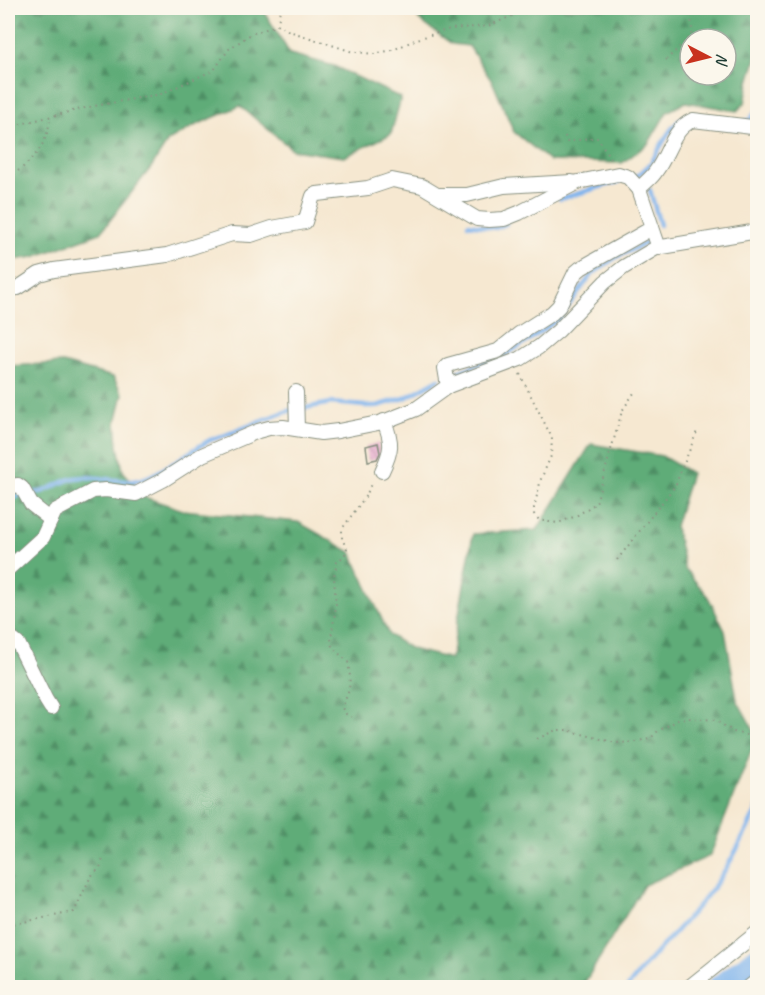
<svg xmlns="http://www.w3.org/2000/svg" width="765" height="995" font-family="Caveat,sans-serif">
<defs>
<pattern id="forest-firs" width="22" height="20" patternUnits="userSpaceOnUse" patternTransform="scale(1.5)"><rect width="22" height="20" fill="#5eac78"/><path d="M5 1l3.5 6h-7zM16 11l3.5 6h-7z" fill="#4d8d63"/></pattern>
<pattern id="building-back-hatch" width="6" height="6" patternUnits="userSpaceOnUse" patternTransform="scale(1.5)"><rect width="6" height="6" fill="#e5a5cb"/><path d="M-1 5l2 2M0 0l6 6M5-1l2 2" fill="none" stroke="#b988a6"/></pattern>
</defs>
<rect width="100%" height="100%" fill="#fbf7ec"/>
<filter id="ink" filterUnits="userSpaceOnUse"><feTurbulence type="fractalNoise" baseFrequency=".0167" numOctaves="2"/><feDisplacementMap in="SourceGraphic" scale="12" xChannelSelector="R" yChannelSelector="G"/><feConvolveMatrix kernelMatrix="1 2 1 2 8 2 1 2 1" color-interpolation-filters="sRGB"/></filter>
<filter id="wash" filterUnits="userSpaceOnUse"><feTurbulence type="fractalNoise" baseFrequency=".008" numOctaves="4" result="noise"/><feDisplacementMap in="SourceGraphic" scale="24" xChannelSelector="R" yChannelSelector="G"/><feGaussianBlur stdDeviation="1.35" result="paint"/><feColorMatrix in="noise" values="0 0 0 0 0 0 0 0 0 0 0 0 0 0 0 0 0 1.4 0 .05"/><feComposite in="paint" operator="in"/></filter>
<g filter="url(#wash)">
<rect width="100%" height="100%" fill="#f6e8d1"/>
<!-- forest -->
<g fill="url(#forest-firs)" stroke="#3e7456" stroke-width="1.5" fill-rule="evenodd">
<path d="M8,8H262L290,54L334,66L401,98L391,134L344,157L293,150L240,106L196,125L168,141L152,166L100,233L34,257L8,261Z"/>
<path d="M414,8H757V55L749,82L745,103L737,111L686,102L667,112L648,144L622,163L550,161L514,132L493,83L469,46L452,44L419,20ZM690,39H726V75H690Z"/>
<path d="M63,363L113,377L123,394L116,422L118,446L123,471L144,497L183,510L298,522L351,552L389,635L411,649L451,659L473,534L537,530L591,444L662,456L691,473L675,526L685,569L708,597L725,631L737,700L757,736L710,856L644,885L582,987H8V366Z"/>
</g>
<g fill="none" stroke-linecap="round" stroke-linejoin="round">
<!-- stream -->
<g stroke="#7fb4ed" stroke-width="4.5">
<path d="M746,121L750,120L758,109"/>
<path d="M635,177C640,173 646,169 650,164C661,149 672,116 693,115"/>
<path d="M650,190L660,225"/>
<path d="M560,199L620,181"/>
<path d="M468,224L496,228L506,224"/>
<path d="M454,373L504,355L523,344L559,319L591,275L615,258L646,243"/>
<path d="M300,409L331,403L365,406H377L405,398L439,379"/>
<path d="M28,492C46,496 58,481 75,478C96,474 117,484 138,480C158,476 191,450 210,440C216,437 222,437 228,434C249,426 269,417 292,410"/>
<path d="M8,501L20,495"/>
<path d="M627,988C655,950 691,919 718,881C734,858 746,832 758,807"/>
</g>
<!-- river -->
<path stroke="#7fb4ed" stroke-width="26" d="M720,988L758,959"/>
</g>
<g id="blocks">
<!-- building -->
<path fill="url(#building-back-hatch)" d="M378,443L380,453L377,459L368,461L366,446Z"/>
</g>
</g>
<g filter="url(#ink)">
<use href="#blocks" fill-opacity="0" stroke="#8a9282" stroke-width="1.5"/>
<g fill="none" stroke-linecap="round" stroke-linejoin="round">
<defs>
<g id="minor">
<path d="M639,189C644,183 652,178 656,171C669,154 672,129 693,120L752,127L758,122"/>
<path d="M440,195H467L504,186L572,182"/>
<path d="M8,289L18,288L39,274L54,270L167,255L232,234L251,235L272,228L305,222L313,196L317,194L368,188L392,180L422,186L477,219L489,220L504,219L519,213L578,182L618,174L628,177L639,189L659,248"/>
<path d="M448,386L445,368L448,365L498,351L519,334L552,313L559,306L575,273L581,268L652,228"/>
<path d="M296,392L297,429"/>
<path d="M382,471C392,450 393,443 384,421"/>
<path d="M8,486L18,485L22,488L31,504L51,520"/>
<path d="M8,569L43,537L55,511L93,491L106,490L136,494L163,480L202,455L258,431L269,428L283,427L321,433L338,431L383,422L416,409L448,386L520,359L539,347L558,331L605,282L624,267L656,248L758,231"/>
<path d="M8,636L19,645L46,700L51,708"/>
<path d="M688,988L758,932"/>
<path d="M748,988L758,980"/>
</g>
</defs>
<!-- minor casing -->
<use href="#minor" stroke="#8a9282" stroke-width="16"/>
<!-- path -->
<g stroke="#8a9282" stroke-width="2" stroke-dasharray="1.5 4.5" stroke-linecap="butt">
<path d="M278,25L280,8"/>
<path d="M666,60L691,36L692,29L690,8"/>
<path d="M8,127L89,107L161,94L214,70L229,49L251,34L278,25L289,31L350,51L373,54L393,50L417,39L450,29L488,26L531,8"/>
<path d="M565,136L567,142L589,138H598L611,160"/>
<path d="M8,178C31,163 48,146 50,117"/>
<path d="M520,374L552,438L551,456L541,479L534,508V514L539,520L549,522L558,523L576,516L596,503L622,411L634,393"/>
<path d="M617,560L675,486L698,429"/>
<path d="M352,717L346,714L342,708L349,690L350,676L348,662L332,647L331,638L336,606L334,576L337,562L344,556L347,549L342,539V529L367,494L372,481"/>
<path d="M537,739L556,730H567L616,743L636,742L652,737L658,731L680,719L691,718L715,720L734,732L758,738"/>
<path d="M8,925L74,912L91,876L100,868L104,856"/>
</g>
<!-- minor -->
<use href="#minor" stroke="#fff" stroke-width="14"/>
</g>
</g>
<!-- margin -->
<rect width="765" height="995" fill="none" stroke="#fbf7ec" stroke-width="30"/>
<!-- north arrow -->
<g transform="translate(708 57) rotate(97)"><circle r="28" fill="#fbf7ec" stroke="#a3ada2" stroke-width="1.5"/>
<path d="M0-4.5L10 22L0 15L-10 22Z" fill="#c8321e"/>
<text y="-9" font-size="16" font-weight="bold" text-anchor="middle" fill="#1f3d34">N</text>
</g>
</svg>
